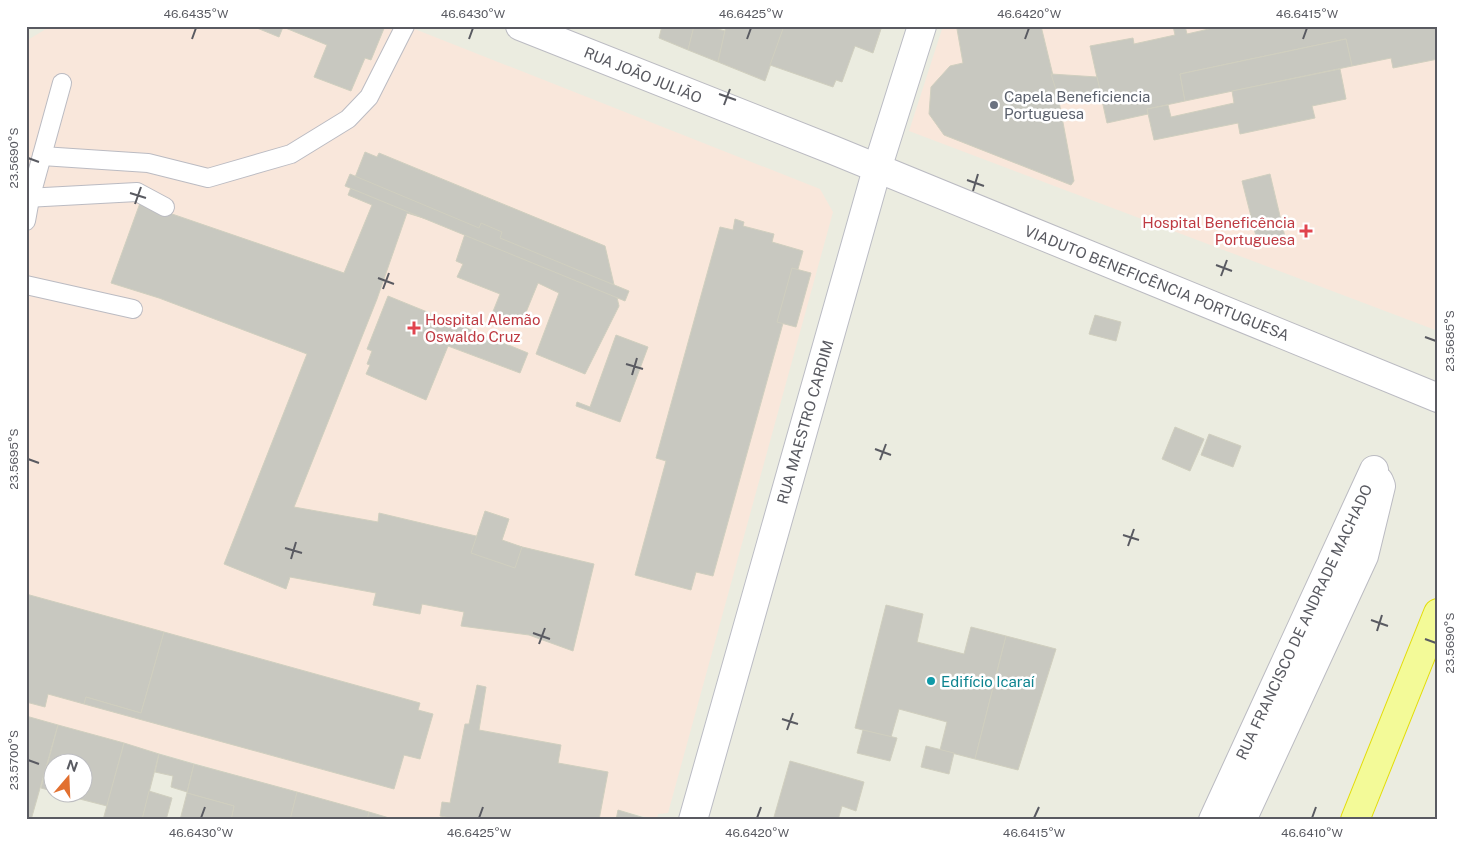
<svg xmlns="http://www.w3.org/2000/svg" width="1464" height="846" font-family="'Public Sans',sans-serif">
<rect width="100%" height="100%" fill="#ebece0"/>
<!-- medical -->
<g fill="#f9e7db">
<path d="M51,26H252L279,37L283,27L327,45L314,77L351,91L365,58L371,59L385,26H407L820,189L833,212L668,813L658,814L657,820L619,810L616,820H396L26,716V41Z"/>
<path d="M943,26H1438V331L909,131Z"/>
</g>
<!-- building -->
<g fill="#c8c8c0" stroke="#d0cfbf">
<path d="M252,26H385L371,60L365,58L351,91L314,77L327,45L283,27L279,37Z"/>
<path d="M662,26H694L688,50L659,38Z"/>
<path d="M694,26H708L725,31L718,62L688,50Z"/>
<path d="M726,26H784L765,81L718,62Z"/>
<path d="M784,26H882L873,53L855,46L842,82L836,80L833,87L770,65Z"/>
<path d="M971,26H1041L1058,96L1074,181L1071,185L944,135L929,114L931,87L950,66L963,63L957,29Z"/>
<path d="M1173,26H1185L1187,34L1222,26H1438V59L1393,68L1391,58L1352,66L1346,39L1180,74L1185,101L1147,109L1148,114L1107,123L1090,46L1133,38L1134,44L1175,35Z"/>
<path d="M1346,39L1352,66L1185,101L1180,74Z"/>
<path d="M1340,69L1346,99L1312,106L1315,118L1240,134L1238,123L1154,140L1147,109L1168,105L1171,117L1234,103L1232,91Z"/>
<path d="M1051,74L1097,77L1101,94L1058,96Z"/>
<path d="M365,152L377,157L379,153L605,246L619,306L585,374L536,354L559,293L538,283L520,327L492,314L500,294L457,277L463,264L456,261L466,231L407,213L377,299L294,507L378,522L379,513L594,564L573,651L529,635L461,626L464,612L422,604L420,614L373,605L376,593L290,577L286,589L224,564L307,354L159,298L111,283L140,203L344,273L372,205L348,195Z"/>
<path d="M350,174L479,228L481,223L502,232L500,238L629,291L625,301L345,186Z"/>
<path d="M1270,174L1285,237L1258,244L1242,181Z"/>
<path d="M735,219L744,222L743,226L774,234L772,242L803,251L713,576L696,572L691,590L635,575L666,461L656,458L720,227L733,230Z"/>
<path d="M792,268L811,273L796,327L777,322Z"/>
<path d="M388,296L528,353L520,373L448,346L426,400L366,374L370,365L367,364L372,351L367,349Z"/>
<path d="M1095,315L1121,322L1116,341L1089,334Z"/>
<path d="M616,335L648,347L620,422L576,406L577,402L590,407Z"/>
<path d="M1175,427L1204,439L1190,471L1162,459Z"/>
<path d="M1209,434L1241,446L1233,467L1201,455Z"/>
<path d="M485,511L509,519L502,540L522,547L515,568L471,553Z"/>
<path d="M26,594L164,632L141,713L86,697L84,704L48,694L45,707L26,702Z"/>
<path d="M886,605L923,614L917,642L964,654L971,627L1006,636L975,759L940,750L947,722L899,709L891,737L855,728Z"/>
<path d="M164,632L420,703L418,710L433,714L420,759L404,755L394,789L84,704L86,697L141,713Z"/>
<path d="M1006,636L1056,649L1018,770L975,759Z"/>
<path d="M477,685L486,687L479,730L561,745L558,763L608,772L599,820H462L440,816L442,802L450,803L465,724H469Z"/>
<path d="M26,716L58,725L31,820H26Z"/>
<path d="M58,725L124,743L107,806L60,794H82V764H52V791L41,788Z"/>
<path d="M863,730L897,738L890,761L857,753Z"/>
<path d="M124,743L159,754L142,820H103Z"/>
<path d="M926,746L954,753L949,774L921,767Z"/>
<path d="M159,754L194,764L187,792L171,787L173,776L155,772Z"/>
<path d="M790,761L864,782L856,811L842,806L838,820H784L774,817Z"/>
<path d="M194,764L297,792L290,820H231L234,806L187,793Z"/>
<path d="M149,791L172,798L166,820H142Z"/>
<path d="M297,792L369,812L367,820H290Z"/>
<path d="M187,793L234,806L231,820H180Z"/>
<path d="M618,810L651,820H616Z"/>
<path d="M369,812L396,820H367Z"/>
</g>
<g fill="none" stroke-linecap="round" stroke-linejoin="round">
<defs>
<g id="service">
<path d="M42,156L148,163L208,178L291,154L348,119L369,97L405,26"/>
<path d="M26,198L137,192L165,207"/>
<path d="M26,221L30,199L62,83"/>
<path d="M26,285L133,309"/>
</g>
<g id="minor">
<path d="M1213,820L1374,470"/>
<path d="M1242,820L1364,556L1381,486L1379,481"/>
</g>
<path id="tertiary" d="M520,26L833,150L1438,398"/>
<path id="secondary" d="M693,820L877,169L922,26"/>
<path id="trunk" d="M1355,820L1438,613"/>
</defs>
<!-- service casing -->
<use href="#service" stroke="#bbbbc2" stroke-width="20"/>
<!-- minor casing -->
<use href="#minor" stroke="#bbbbc2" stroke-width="30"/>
<!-- tertiary casing -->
<use href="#tertiary" stroke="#bbbbc2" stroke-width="30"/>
<!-- secondary casing -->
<use href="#secondary" stroke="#bbbcc4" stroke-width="30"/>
<!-- trunk casing -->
<use href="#trunk" stroke="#e3dd09" stroke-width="30"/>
<!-- service -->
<use href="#service" stroke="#fff" stroke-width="18"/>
<!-- minor -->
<use href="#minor" stroke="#fff" stroke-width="28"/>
<!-- tertiary -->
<use href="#tertiary" stroke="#fff" stroke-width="28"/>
<!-- secondary -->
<use href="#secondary" stroke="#fff" stroke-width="28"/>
<!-- trunk -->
<use href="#trunk" stroke="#f3fa98" stroke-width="28"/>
</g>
<!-- ticks -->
<path fill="none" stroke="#595a61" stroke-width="2" d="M192,39L196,28M469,39L473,28M747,39L751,28M1025,39L1029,28M1303,39L1307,28M719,94L736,100M724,105L730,89M28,158L39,162M967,180L984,186M973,191L978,174M130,193L146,198M135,204L141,187M1216,265L1232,271M1221,276L1227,260M378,278L394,284M383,289L389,273M1425,337L1436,341M626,364L643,369M632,375L637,358M875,449L891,455M28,459L39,463M880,460L886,444M1123,535L1139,540M1128,546L1134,529M285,548L302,553M291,559L296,542M1371,620L1388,626M1377,631L1382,615M533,633L550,639M1425,639L1436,643M539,644L545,628M782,719L798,724M787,730L793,713M28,760L39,764M201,818L205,807M479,818L483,807M757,818L761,807M1034,818L1039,807M1312,818L1316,807"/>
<!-- markers -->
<circle fill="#6b7280" stroke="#fff" stroke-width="2" cx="994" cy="105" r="5"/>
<g fill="#e0444e" stroke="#fff" stroke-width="2">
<path d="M1303.5 223.5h5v5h5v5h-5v5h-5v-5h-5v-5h5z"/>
<path d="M411.5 320.5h5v5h5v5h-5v5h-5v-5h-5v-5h5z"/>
</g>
<circle fill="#0f9aa8" stroke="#fff" stroke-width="2" cx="931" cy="681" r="5"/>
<g text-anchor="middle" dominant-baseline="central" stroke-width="5" stroke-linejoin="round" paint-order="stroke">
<!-- street labels -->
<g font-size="15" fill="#595a61" stroke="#fff">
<text transform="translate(643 75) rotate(22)">RUA JOÃO JULIÃO</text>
<text transform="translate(1157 283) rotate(22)">VIADUTO BENEFICÊNCIA PORTUGUESA</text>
<text transform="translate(805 422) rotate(-74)">RUA MAESTRO CARDIM</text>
<text transform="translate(1304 622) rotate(-65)">RUA FRANCISCO DE ANDRADE MACHADO</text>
</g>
<!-- worship labels -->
<g font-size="15" fill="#5b616d" stroke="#fff" text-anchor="start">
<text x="1004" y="96">Capela Beneficiencia<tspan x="1004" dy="17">Portuguesa</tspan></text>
</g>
<!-- health labels -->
<g font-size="15" fill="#be3a42" stroke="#fff" text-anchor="end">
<text x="1295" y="222">Hospital Beneficência<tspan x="1295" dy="17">Portuguesa</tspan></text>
<text x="425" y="319" text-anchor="start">Hospital Alemão<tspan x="425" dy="17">Oswaldo Cruz</tspan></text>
</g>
<!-- culture labels -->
<g font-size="15" fill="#0d838f" stroke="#fff" text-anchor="start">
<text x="941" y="681">Edifício Icaraí</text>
</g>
</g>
<!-- border -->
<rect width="1464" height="846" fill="none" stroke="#ffffff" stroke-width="55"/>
<!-- north arrow -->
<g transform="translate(68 778) rotate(19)"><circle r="24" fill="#ffffff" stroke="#bdbdc0"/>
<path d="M0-4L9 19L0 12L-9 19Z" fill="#e27030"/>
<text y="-8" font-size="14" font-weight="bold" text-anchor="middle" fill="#595a61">N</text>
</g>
<rect x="28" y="28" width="1408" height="790" fill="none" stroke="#595a61" stroke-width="2"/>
<g font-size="12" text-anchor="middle" fill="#595a61">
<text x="196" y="18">46.6435°W</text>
<text x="473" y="18">46.6430°W</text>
<text x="751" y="18">46.6425°W</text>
<text x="1029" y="18">46.6420°W</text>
<text x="1307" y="18">46.6415°W</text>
<text transform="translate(14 158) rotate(-90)" y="4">23.5690°S</text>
<text transform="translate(1450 341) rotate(-90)" y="4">23.5685°S</text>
<text transform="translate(14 459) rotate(-90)" y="4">23.5695°S</text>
<text transform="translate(1450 643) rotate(-90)" y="4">23.5690°S</text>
<text transform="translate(14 760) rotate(-90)" y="4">23.5700°S</text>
<text x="201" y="837">46.6430°W</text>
<text x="479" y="837">46.6425°W</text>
<text x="757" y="837">46.6420°W</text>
<text x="1034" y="837">46.6415°W</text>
<text x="1312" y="837">46.6410°W</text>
</g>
</svg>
